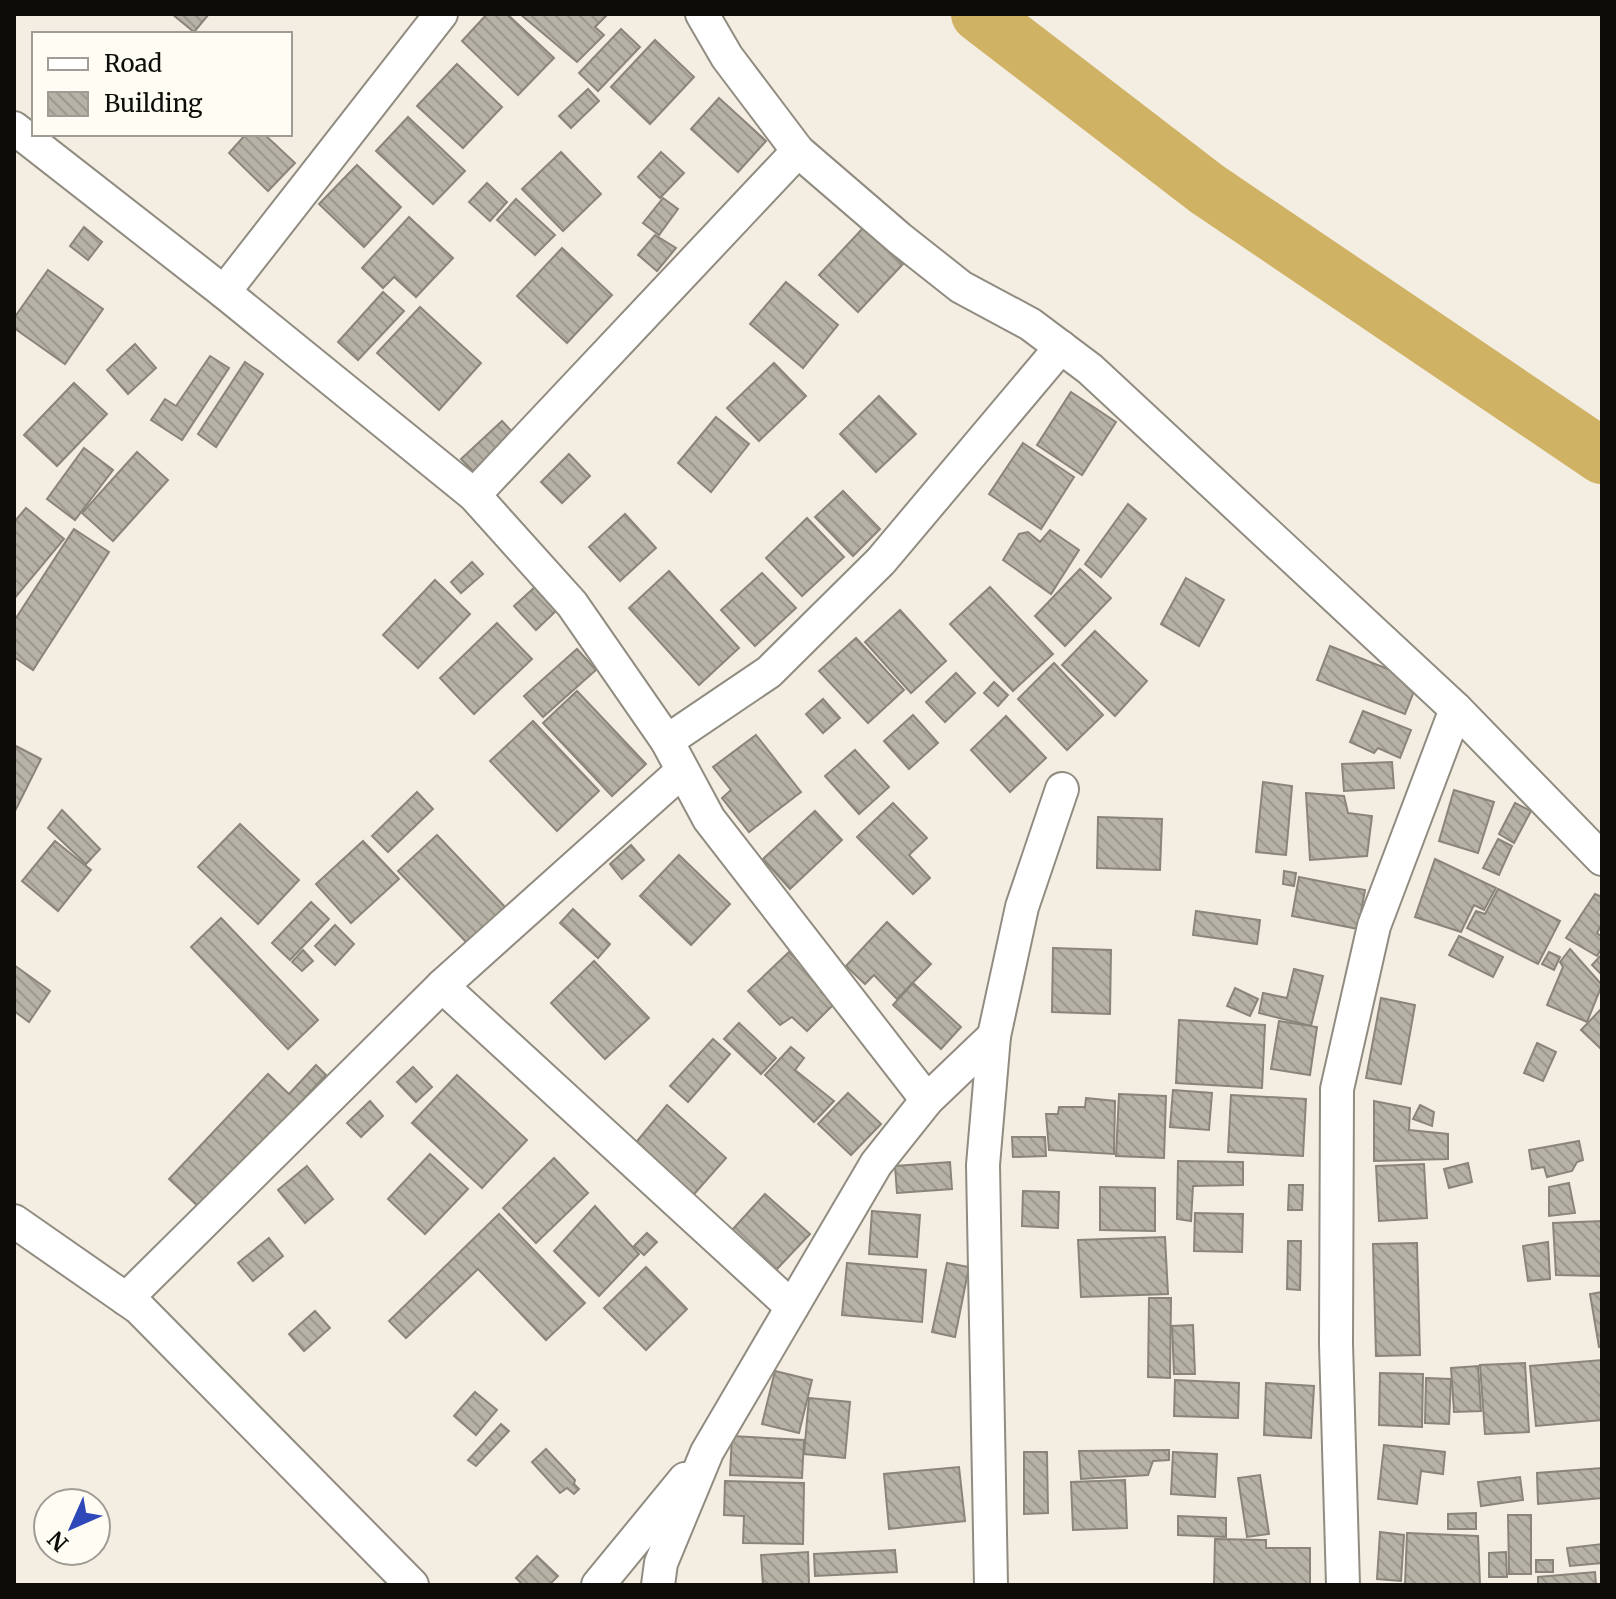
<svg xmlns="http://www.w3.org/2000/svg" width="1616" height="1599" font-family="Merriweather,serif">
<defs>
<pattern id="building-back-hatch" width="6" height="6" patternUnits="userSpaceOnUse" patternTransform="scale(2)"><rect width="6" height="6" fill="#b7b2a6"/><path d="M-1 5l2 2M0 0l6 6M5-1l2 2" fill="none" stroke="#9c988d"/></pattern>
</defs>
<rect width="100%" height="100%" fill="#f4eee2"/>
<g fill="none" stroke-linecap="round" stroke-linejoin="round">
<!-- river -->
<path stroke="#d0b265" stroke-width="56" d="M979,14L1207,189L1602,456"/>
</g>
<!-- building -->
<g fill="url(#building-back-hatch)" stroke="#8a857a" stroke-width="2">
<path d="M172,14H209L194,32Z"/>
<path d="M487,14H507L554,58L518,95L462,41Z"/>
<path d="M520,14H608L595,27L604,35L577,62Z"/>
<path d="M621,29L640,47L598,91L579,73Z"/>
<path d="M655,40L694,77L650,124L611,87Z"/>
<path d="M457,64L502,107L463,148L417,106Z"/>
<path d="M588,89L599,101L571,128L559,116Z"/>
<path d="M719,98L766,141L738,172L691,129Z"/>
<path d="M408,117L465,171L433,204L376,151Z"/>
<path d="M246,134H264L295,163L268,191L229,153Z"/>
<path d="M561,152L601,194L563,231L522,189Z"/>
<path d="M661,152L684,173L660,198L638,177Z"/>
<path d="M357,165L401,207L364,247L319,204Z"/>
<path d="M487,183L507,202L490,221L469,202Z"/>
<path d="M663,198L678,209L659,235L643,223Z"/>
<path d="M516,199L555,235L535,255L497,220Z"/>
<path d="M409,217L453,258L416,297L394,277L383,288L362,268Z"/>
<path d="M84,227L102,242L88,260L70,246Z"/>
<path d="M864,227L903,264L858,312L819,275Z"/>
<path d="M655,235L676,248L657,271L638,255Z"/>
<path d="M562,248L612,295L567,343L517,296Z"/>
<path d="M48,270L103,309L65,364L14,328V318Z"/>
<path d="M786,282L838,325L803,368L750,324Z"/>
<path d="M383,292L404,311L358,360L338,342Z"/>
<path d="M420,307L481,363L439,410L377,353Z"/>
<path d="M135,344L156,368L128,394L107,370Z"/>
<path d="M210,356L229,368L182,440L151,420L165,399L176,406Z"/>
<path d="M245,362L263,374L216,447L198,434Z"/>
<path d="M774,363L806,396L759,441L727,408Z"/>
<path d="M74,383L107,414L57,466L24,435Z"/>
<path d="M1071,392L1116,422L1082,475L1037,445Z"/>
<path d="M879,396L916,434L876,472L840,434Z"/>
<path d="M716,417L749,444L711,492L678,463Z"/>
<path d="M502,421L517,437L477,475L461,459Z"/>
<path d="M1023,443L1074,477L1041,529L989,494Z"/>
<path d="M84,448L113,470L75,520L47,499Z"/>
<path d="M137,452L168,480L113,541L82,513Z"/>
<path d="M569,454L590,476L562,503L541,482Z"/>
<path d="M843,491L880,529L853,556L815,517Z"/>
<path d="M1128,504L1146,519L1101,577L1085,564Z"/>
<path d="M26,508L64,539L14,599V522Z"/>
<path d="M625,514L656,548L620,581L589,547Z"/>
<path d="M807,518L844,557L802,596L766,558Z"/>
<path d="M74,529L109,552L33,670L14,657V621Z"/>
<path d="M1050,530L1079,550L1051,594L1003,560L1019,534L1028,532L1040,542Z"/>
<path d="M472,562L483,574L461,593L451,582Z"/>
<path d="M1080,569L1111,598L1065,646L1035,616Z"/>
<path d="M669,571L739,648L699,685L629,608Z"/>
<path d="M762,573L796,608L755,646L721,610Z"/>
<path d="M1186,578L1224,600L1199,646L1161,624Z"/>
<path d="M435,580L470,614L418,668L383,635Z"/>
<path d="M535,587L557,610L536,630L514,606Z"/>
<path d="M990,587L1053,654L1013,691L950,624Z"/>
<path d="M900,610L946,661L911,693L865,642Z"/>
<path d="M497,623L532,659L474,714L440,678Z"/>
<path d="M1095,631L1147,681L1115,716L1062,665Z"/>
<path d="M856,638L904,690L868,723L819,671Z"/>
<path d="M1330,646L1418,681L1405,714L1317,680Z"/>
<path d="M577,649L596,670L543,717L524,696Z"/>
<path d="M1054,663L1103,715L1067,750L1018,699Z"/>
<path d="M956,673L975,693L945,722L926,702Z"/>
<path d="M994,682L1008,695L998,706L984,693Z"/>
<path d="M577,691L646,764L612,796L543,723Z"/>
<path d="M823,699L840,718L823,733L806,714Z"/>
<path d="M1363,711L1411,730L1400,758L1378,748L1374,753L1350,742Z"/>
<path d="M913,715L938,743L909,769L884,741Z"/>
<path d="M1006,716L1046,758L1010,792L971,750Z"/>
<path d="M533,721L599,791L557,831L490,761Z"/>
<path d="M756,735L801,792L749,832L722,798L731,790L713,767Z"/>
<path d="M14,745L41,759L14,813Z"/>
<path d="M855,750L889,787L859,814L825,776Z"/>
<path d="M1392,762L1394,788L1344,791L1342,764Z"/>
<path d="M1263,782L1292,786L1286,855L1256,852Z"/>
<path d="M1454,790L1494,802L1478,853L1439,841Z"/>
<path d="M417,792L433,809L388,852L372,836Z"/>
<path d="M1306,793L1344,796L1348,813L1372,816L1367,856L1310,860Z"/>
<path d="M893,803L927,838L909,855L930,878L913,894L857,837Z"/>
<path d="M1515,803L1531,811L1514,843L1499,834Z"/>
<path d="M62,810L100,849L86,864L48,828Z"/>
<path d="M815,811L842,840L790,889L763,859Z"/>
<path d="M1098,817L1162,819L1160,870L1097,868Z"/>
<path d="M240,824L299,880L258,924L198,867Z"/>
<path d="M437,835L507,909L469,945L398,871Z"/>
<path d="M1498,839L1512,846L1499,875L1483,868Z"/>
<path d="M55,841L91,870L58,911L22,881Z"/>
<path d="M363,841L399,879L351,923L316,884Z"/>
<path d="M631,845L644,860L622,879L610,864Z"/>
<path d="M679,855L730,904L691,945L640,896Z"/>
<path d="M1435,859L1496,888L1484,910L1474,905L1461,932L1415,917Z"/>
<path d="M1284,871L1296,873L1294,886L1283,884Z"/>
<path d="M1299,877L1365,890L1358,929L1292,916Z"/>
<path d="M1498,889L1560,921L1538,964L1467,928L1476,911L1485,914Z"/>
<path d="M1595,894L1602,897V924L1597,933L1602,937V948L1597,956L1566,938Z"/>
<path d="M311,902L329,919L290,960L272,943Z"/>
<path d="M573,909L610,944L598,958L560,923Z"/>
<path d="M1196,911L1260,920L1257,944L1193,935Z"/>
<path d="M221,918L318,1020L288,1049L191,947Z"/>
<path d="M887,922L931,964L897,999L874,975L865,984L846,966Z"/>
<path d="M335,925L354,944L335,965L315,946Z"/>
<path d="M1459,936L1503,957L1493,977L1449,955Z"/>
<path d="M1053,948L1111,950L1110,1014L1052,1012Z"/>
<path d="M1570,949L1602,985L1587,1022L1547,1005L1563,967L1560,962Z"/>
<path d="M303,950L313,961L302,971L292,962Z"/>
<path d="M789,952L825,988L821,992L834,1004L807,1031L792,1017L780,1025L748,991Z"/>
<path d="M1549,952L1560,957L1554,970L1542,964Z"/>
<path d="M1602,954V975L1592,965Z"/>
<path d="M594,961L649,1018L605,1059L551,1003Z"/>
<path d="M14,965L50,991L29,1022L14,1011Z"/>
<path d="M1294,969L1323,976L1311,1026L1259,1013L1263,993L1287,998Z"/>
<path d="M913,983L961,1027L941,1049L893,1005Z"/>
<path d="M1235,988L1258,999L1250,1016L1227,1006Z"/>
<path d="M1381,998L1415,1005L1401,1084L1366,1078Z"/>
<path d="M1602,1008V1050L1581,1030Z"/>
<path d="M1179,1020L1265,1025L1262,1088L1176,1083Z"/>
<path d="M1279,1021L1317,1027L1310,1075L1271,1069Z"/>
<path d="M739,1023L776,1058L761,1074L724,1039Z"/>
<path d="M713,1039L730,1054L688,1102L670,1086Z"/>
<path d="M1537,1043L1556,1052L1543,1081L1524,1073Z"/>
<path d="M791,1047L804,1058L795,1070L834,1101L814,1122L765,1075Z"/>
<path d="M316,1065L326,1075L201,1209L169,1179L268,1074L289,1094Z"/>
<path d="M413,1067L432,1087L416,1102L397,1082Z"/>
<path d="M457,1075L527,1140L482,1188L412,1123Z"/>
<path d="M1173,1090L1212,1093L1209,1130L1170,1127Z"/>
<path d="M848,1093L881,1124L851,1155L818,1124Z"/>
<path d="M1119,1094L1166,1096L1164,1158L1116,1156Z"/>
<path d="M1231,1095L1306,1099L1303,1156L1228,1152Z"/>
<path d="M1086,1098L1115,1101L1114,1154L1049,1150L1046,1114H1058L1059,1107H1085Z"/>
<path d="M370,1101L383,1116L361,1137L347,1123Z"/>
<path d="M1374,1101L1410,1108L1409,1130L1448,1134V1159L1374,1161Z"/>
<path d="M667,1105L726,1158L688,1201L629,1151Z"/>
<path d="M1420,1105L1434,1112L1432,1126L1413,1119Z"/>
<path d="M1012,1137H1045L1046,1156L1013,1157Z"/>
<path d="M1579,1141L1583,1160L1577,1162L1572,1171L1547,1177L1544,1167L1532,1169L1529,1150Z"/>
<path d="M430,1154L468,1189L425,1234L388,1199Z"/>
<path d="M554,1158L588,1193L536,1243L503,1208Z"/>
<path d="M1178,1161L1243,1162V1185L1193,1186L1191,1221L1177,1219Z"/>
<path d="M950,1162L952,1189L897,1193L895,1166Z"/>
<path d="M1468,1163L1472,1182L1449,1188L1444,1169Z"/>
<path d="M1424,1164L1427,1218L1379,1221L1376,1166Z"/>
<path d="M307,1166L333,1199L305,1223L278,1190Z"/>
<path d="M1569,1183L1575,1213L1549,1216V1187Z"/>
<path d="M1289,1185H1303L1302,1210H1288Z"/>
<path d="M1100,1187L1155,1188V1231L1100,1230Z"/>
<path d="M1023,1191L1059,1192L1058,1228L1022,1226Z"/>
<path d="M765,1194L810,1234L776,1270L732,1230Z"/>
<path d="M595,1206L639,1254L599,1296L554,1251Z"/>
<path d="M872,1211L920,1215L917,1257L869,1254Z"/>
<path d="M1195,1213L1243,1214L1242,1252L1194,1251Z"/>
<path d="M499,1214L585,1303L546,1340L478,1269L406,1338L389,1321Z"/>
<path d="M1602,1221V1276L1556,1275L1553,1223Z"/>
<path d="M647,1233L657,1242L644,1255L634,1246Z"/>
<path d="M1165,1237L1168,1294L1081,1297L1078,1240Z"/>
<path d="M269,1238L283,1256L253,1281L238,1263Z"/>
<path d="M1288,1241H1301L1300,1290L1287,1289Z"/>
<path d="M1548,1242L1550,1279L1528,1281L1523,1246Z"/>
<path d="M1417,1243L1420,1355L1376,1356L1373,1244Z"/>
<path d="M847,1263L926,1270L922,1322L842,1315Z"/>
<path d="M947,1263L969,1267L955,1337L932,1332Z"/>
<path d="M646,1267L687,1309L646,1350L604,1308Z"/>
<path d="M1602,1292V1346L1599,1347L1590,1294Z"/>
<path d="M1149,1298H1171L1170,1378L1148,1377Z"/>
<path d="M315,1311L330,1328L304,1351L289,1334Z"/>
<path d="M1193,1325L1195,1374H1174L1172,1326Z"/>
<path d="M1602,1360V1420L1536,1426L1530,1366Z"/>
<path d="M1525,1363L1529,1432L1485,1434L1480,1365Z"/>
<path d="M1478,1366L1481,1411L1454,1412L1451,1368Z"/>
<path d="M775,1371L812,1380L799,1433L762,1424Z"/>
<path d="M1380,1373L1423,1374L1422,1427L1379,1425Z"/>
<path d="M1426,1378L1451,1379L1449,1424L1425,1423Z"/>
<path d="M1175,1380L1239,1383L1238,1418L1174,1416Z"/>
<path d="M1266,1383L1314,1386L1311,1438L1264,1435Z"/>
<path d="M475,1392L497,1410L476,1435L454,1416Z"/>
<path d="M809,1398L850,1402L845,1458L804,1454Z"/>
<path d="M501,1424L509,1431L476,1466L468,1460Z"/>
<path d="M732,1436L804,1440L802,1478L730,1475Z"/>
<path d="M1384,1445L1445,1452L1443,1474L1421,1471L1417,1504L1378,1499Z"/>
<path d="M546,1449L575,1480L574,1484L579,1489L574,1494L567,1488L560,1493L532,1462Z"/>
<path d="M1169,1450V1460L1153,1461L1148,1475L1081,1479L1079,1451Z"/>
<path d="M1024,1452H1047L1048,1513L1024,1514Z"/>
<path d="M1173,1452L1217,1454L1215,1497L1171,1494Z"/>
<path d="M959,1467L965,1521L889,1529L884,1474Z"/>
<path d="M1602,1468V1498L1538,1504L1537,1473Z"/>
<path d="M1260,1475L1269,1534L1247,1537L1238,1478Z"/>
<path d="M1520,1477L1523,1500L1481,1506L1478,1482Z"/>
<path d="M1125,1480L1127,1528L1073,1530L1071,1482Z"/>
<path d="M725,1481L804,1483L803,1544L743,1543L744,1516L724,1515Z"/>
<path d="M1476,1513V1529H1448V1514Z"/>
<path d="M1508,1515H1531V1574H1509Z"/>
<path d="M1178,1516L1226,1518V1537L1178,1535Z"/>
<path d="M1380,1532L1404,1535L1401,1581L1377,1579Z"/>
<path d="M1407,1533L1478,1536L1480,1584L1405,1585Z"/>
<path d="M1215,1539L1266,1540V1548H1310V1585H1214Z"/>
<path d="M1602,1544V1563L1570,1566L1567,1548Z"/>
<path d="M895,1550L897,1572L815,1576L814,1554Z"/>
<path d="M808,1552L809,1585H763L761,1555Z"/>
<path d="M1506,1552L1507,1577H1489V1553Z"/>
<path d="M537,1556L558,1576L549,1585H523L516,1578Z"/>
<rect x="1536" y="1560" width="17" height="12"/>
<path d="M1595,1572L1596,1585H1538V1577Z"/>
</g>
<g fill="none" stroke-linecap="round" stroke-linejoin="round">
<defs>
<g id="street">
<path d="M702,14L727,57L798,151L899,238L961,287L1030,324L1090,369L1456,709L1602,859"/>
<path d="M14,128L224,292L474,495L572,604L667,741L709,819L927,1100"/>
<path d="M224,292L441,14"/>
<path d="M474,495L798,151"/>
<path d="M667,741L769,672L881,561L1061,347"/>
<path d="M442,986L792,1307"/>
<path d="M14,1221L139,1308L412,1585"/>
<path d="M126,1299L442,986L682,771"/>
<path d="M598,1585L685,1479"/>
<path d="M658,1585L661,1563L707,1452L876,1164L927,1100L994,1036"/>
<path d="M991,1585L983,1165L994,1036L1022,907L1062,789"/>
<path d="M1343,1585L1336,1344L1337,1089L1374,926L1456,709"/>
</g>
</defs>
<!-- street casing -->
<use href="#street" stroke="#918c81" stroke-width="36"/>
<!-- street -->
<use href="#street" stroke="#fff" stroke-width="32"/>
</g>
<!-- border -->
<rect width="1616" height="1599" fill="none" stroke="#0e0c08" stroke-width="32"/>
<!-- legend -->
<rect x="32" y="32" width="260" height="104" fill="#fffcf4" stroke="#9f9c96" stroke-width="2"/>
<rect x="48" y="58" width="40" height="12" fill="#ffffff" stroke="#9f9c96" stroke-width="2"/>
<text x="104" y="72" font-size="24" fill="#0e0c08">Road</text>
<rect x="48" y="92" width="40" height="24" fill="url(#building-back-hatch)" stroke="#9f9c96" stroke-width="2"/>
<text x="104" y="112" font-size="24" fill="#0e0c08">Building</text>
<!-- north arrow -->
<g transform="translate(72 1527) rotate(225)"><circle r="38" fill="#fffcf4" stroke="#9f9c96" stroke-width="2"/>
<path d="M0-6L14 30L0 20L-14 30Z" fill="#2f48b9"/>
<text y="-12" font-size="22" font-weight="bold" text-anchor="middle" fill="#0e0c08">N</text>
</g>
</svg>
